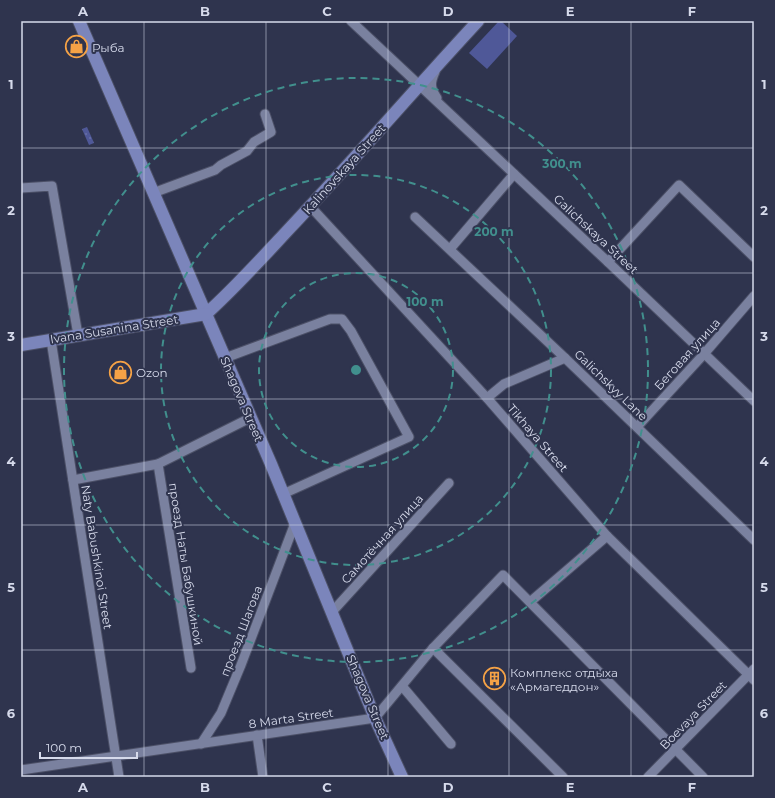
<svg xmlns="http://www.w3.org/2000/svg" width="775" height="798" font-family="Montserrat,sans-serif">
<defs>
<pattern id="park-dots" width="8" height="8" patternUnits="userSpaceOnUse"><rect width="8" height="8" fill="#4f5898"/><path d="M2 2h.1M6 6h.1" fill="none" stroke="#686fa7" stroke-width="1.8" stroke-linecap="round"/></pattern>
</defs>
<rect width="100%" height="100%" fill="#2f344e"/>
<!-- park -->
<path fill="url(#park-dots)" d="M87,127L94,143L89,145L82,129Z"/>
<!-- pitch -->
<path fill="#4f5898" d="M499,21H501L517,36L487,69L469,53Z"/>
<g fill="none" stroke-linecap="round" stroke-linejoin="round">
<defs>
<g id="minor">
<path d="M351,21L608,262L754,401"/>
<path d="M435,72C430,83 430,88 437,98"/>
<path d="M21,188L52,186L78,335"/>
<path d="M153,193L215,170L221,165L247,151L254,142L271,132L265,114"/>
<path d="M310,206L487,398L607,536L754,680"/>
<path d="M415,217L565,358L754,540"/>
<path d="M450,249L514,174"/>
<path d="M608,262L679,185L754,257"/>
<path d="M51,340L119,777"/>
<path d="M225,358L330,319H342L351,331L409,437L283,494"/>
<path d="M487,398L504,384L565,358"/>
<path d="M637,427L704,354L754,296"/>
<path d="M158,464L191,668"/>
<path d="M73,480L158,464L250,418"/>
<path d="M530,602L607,536"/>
<path d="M332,612L449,483"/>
<path d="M433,648L563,777"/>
<path d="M402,686L451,744"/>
<path d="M257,735L263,777"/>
<path d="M201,744L221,713L241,665L295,523"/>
<path d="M21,770L375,718L433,648L503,575L703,777"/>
<path d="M648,777L754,669"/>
</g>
<g id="major">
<path d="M79,21L271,464L375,718L402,777"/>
<path d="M206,314C235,288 262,258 289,229C353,161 414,90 478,21"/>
<path d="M21,345L206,314"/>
</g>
</defs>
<!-- minor casing -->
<use href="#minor" stroke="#4c5067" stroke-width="11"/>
<!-- major casing -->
<use href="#major" stroke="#4c5067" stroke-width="14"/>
<!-- minor -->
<use href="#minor" stroke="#7a819f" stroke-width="9"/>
<!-- major -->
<use href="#major" stroke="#7b85bb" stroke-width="12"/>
</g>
<!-- grid -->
<path fill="none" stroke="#d6daeb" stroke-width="1" stroke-opacity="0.55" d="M144,21V777M266,21V777M388,21V777M509,21V777M631,21V777M21,148H754M21,273H754M21,399H754M21,525H754M21,650H754"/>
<!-- distance rings -->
<g fill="none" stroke="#418f8d" stroke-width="2" stroke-dasharray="7 5">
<circle cx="356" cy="370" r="97"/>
<circle cx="356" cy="370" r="195"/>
<circle cx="356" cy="370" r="292"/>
</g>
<!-- icons -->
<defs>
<symbol id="shop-ring" viewBox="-11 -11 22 22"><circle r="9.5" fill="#2f344e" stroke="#f5a246" stroke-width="1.5"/><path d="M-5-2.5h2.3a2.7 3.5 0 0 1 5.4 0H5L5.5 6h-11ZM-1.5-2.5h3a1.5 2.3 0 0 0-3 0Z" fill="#f5a246"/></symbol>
<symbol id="building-ring" viewBox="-11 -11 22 22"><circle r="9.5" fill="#2f344e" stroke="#f5a246" stroke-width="1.5"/><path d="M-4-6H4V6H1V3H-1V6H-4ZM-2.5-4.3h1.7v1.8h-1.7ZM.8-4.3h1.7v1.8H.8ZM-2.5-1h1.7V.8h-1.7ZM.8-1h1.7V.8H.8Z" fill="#f5a246"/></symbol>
</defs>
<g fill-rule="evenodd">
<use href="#shop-ring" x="64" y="34" width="25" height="25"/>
<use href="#shop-ring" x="108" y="360" width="25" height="25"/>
<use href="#building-ring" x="482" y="666" width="25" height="25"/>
</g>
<g text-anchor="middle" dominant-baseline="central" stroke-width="4" stroke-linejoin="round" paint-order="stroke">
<!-- poi labels -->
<g font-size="12" fill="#d6daeb" stroke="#2f344e" text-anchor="start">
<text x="92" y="47">Рыба</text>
<text x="136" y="372">Ozon</text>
<text x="510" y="672">Комплекс отдыха<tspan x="510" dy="14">«Армагеддон»</tspan></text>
</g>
<!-- street labels -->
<g font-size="12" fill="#d6daeb" stroke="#2f344e">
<text transform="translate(344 169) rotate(-48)">Kalinovskaya Street</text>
<text transform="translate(596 234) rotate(43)">Galichskaya Street</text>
<text transform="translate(114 329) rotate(-9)">Ivana Susanina Street</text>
<text transform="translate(687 354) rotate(-48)">Беговая улица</text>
<text transform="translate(611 385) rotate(44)">Galichskyy Lane</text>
<text transform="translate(242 399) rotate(67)">Shagova Street</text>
<text transform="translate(538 438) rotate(49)">Tikhaya Street</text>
<text transform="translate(382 539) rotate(-48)">Самотёчная улица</text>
<text transform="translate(97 557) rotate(81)">Naty Babushkinoi Street</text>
<text transform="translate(186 564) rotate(81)">проезд Наты Бабушкиной</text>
<text transform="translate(241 631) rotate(-69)">проезд Шагова</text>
<text transform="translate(368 697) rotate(67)">Shagova Street</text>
<text transform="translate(693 715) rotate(-46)">Boevaya Street</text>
<text transform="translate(291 718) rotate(-8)">8 Marta Street</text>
</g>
</g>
<circle cx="356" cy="370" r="6" fill="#418f8d" stroke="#2f344e" stroke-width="2"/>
<g font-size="12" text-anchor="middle" font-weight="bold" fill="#418f8d" stroke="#2f344e" stroke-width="4" stroke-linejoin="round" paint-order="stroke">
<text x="562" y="168">300 m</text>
<text x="494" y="236">200 m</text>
<text x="425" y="306">100 m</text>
</g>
<!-- border -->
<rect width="775" height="798" fill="none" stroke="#2f344e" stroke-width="44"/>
<!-- scale -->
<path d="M40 752v6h97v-6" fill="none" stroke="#d6daeb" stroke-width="2"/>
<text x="46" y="752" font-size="12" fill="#d6daeb" stroke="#2f344e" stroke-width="3" paint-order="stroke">100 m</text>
<rect x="22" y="22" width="731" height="754" fill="none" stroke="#d6daeb" stroke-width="1.5"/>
<g font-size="13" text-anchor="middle" font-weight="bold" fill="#d6daeb">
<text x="83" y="16">A</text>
<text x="205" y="16">B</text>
<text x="327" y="16">C</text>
<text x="448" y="16">D</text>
<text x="570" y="16">E</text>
<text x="692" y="16">F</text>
<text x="11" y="89">1</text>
<text x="764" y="89">1</text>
<text x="11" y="215">2</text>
<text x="764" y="215">2</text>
<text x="11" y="341">3</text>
<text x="764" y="341">3</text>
<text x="11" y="466">4</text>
<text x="764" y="466">4</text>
<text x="11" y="592">5</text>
<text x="764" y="592">5</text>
<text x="11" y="718">6</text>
<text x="764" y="718">6</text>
<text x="83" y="792">A</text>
<text x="205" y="792">B</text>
<text x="327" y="792">C</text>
<text x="448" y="792">D</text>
<text x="570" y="792">E</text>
<text x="692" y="792">F</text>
</g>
</svg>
